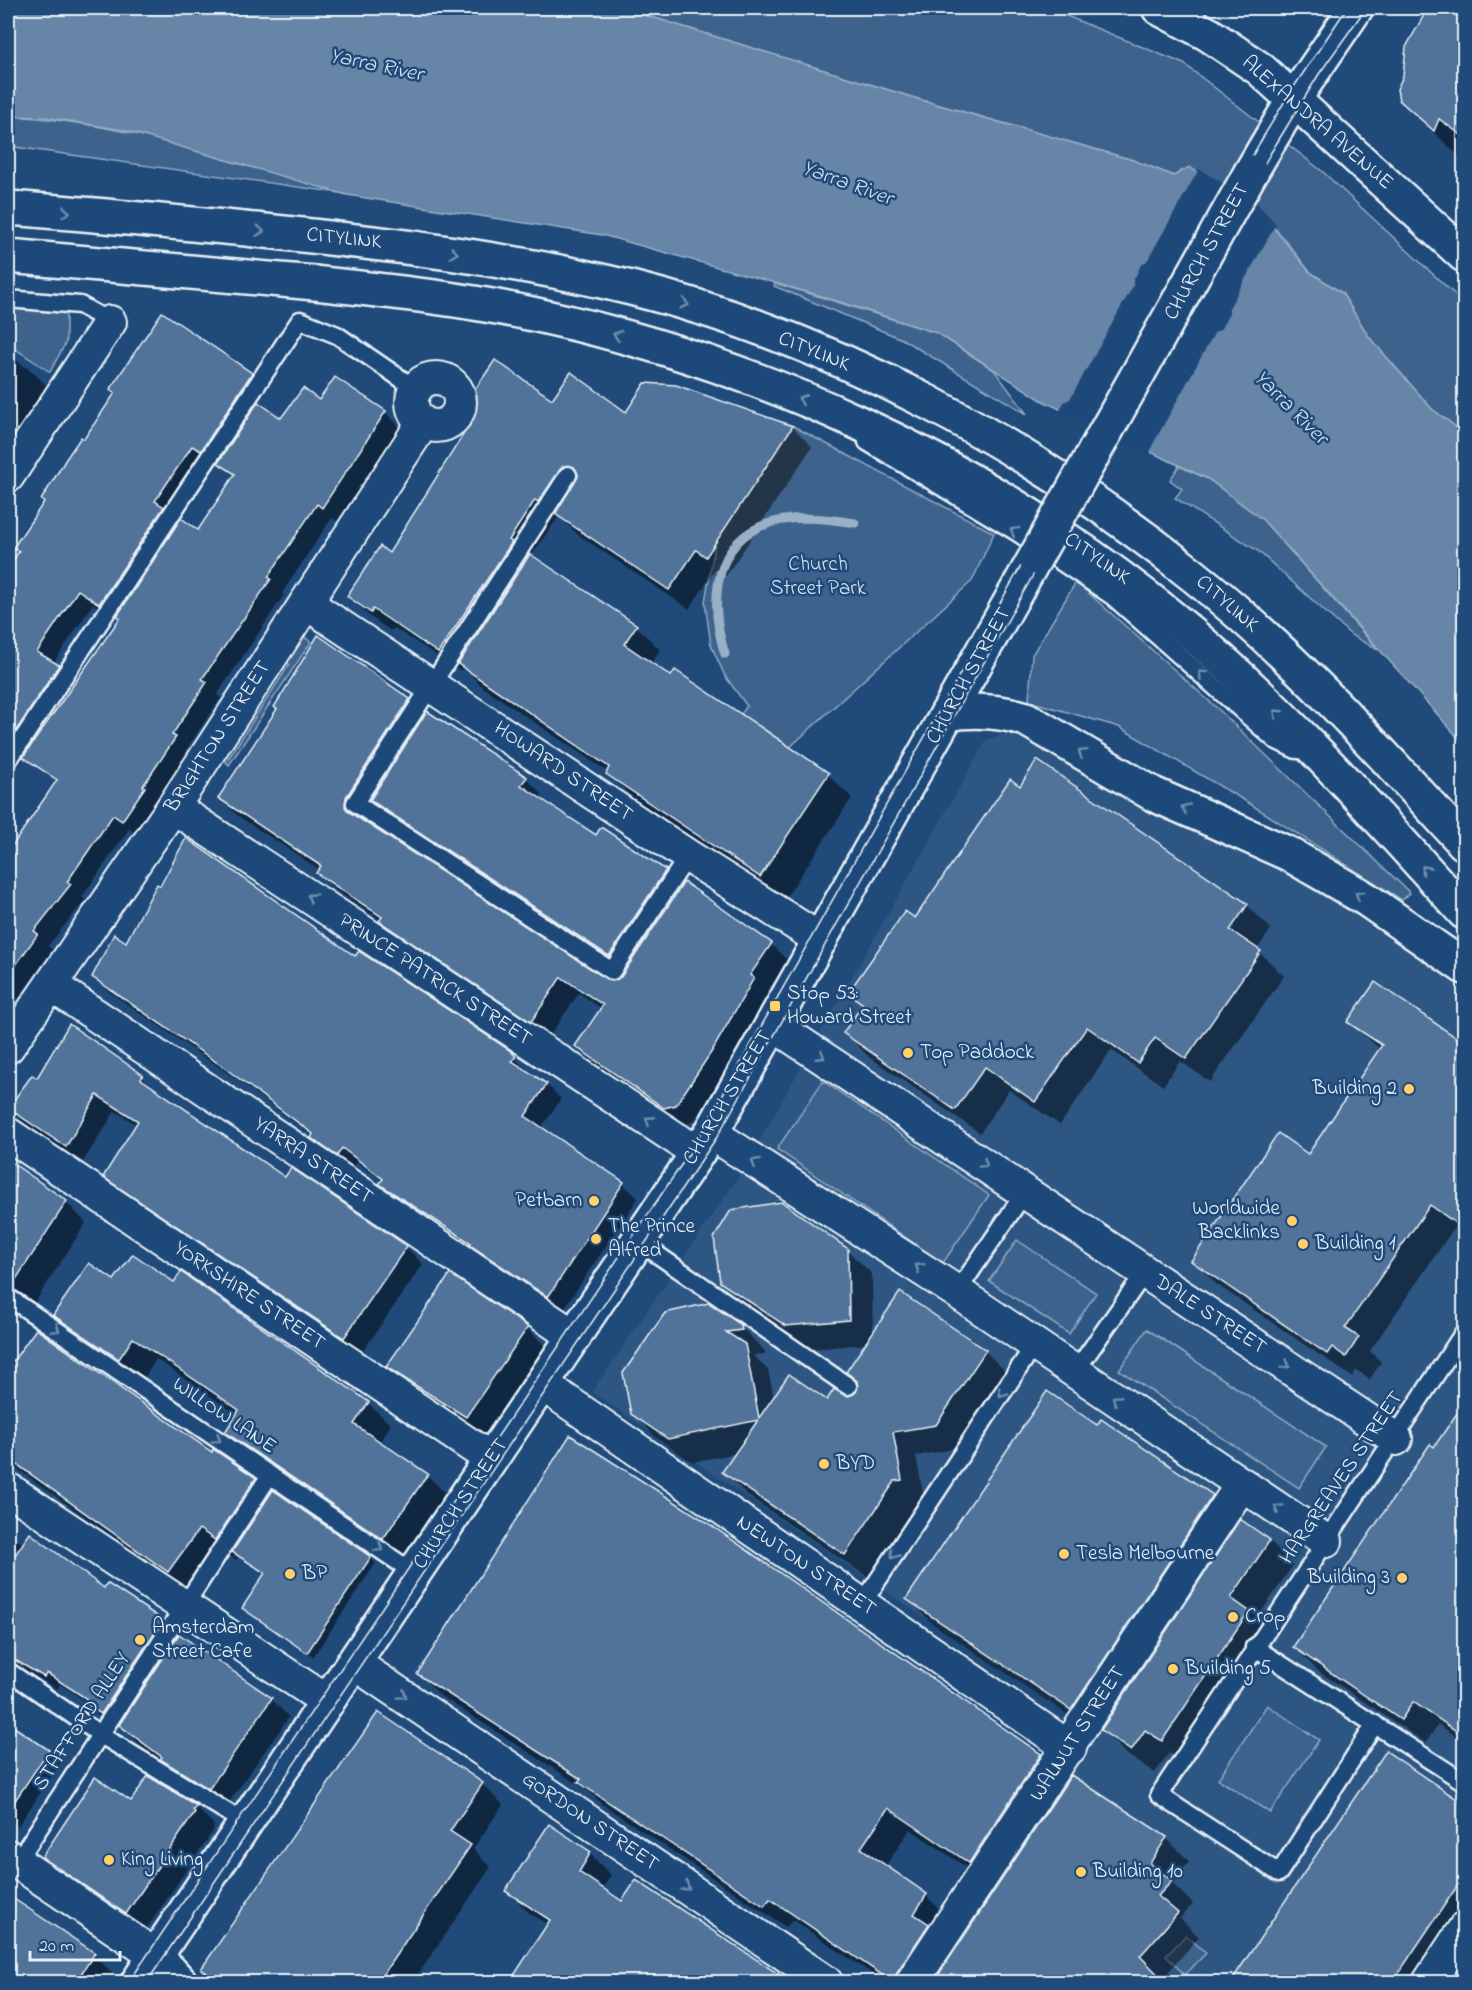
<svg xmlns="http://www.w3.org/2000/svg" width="1472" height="1990" font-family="'Indie Flower',sans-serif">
<rect width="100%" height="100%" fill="#1f4a7a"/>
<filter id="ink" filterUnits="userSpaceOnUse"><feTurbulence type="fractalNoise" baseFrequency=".0167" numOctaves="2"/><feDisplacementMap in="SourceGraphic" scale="12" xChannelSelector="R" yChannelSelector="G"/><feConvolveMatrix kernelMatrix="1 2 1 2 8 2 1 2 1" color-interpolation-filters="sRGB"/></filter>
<g filter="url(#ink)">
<!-- built -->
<path fill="#2e5683" d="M1015,732L1174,822L1320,885L1464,984V1960L1450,1982H903L1079,1722L592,1392L741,1173L987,739Z"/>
<!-- green -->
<g fill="#3c628c" stroke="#92aac2" stroke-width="1.5">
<path d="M613,8H1047L1184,64L1322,171L1464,303V444L1457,438L1460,430L1432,409L1369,337L1342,293L1310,272L1278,231L1181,171L1174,176L1133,160L918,99L655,18Z"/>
<path d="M8,116C124,121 236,162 347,194L8,146Z"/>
<path d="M775,283L937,333L994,370L1027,414L902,339L774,286Z"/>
<path d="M8,302L66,312V342L50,372L8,344Z"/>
<path d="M793,426L994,533L972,581L790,747L741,714L747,706L725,676L711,645L705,602L715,543Z"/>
<path d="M1179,466L1208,479L1262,519L1378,650L1351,635L1258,551L1175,498L1182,489L1170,480Z"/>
<path d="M1076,582L1217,708L1410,893L1402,900L1247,802L1119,727L1029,701L1032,655Z"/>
<path d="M303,636L311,642L229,765L226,762L289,665L286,657Z"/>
<path d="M823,1081L989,1195L943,1263L777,1149Z"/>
<path d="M1017,1240L1096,1293L1069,1334L989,1281Z"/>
<path d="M1147,1329L1326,1447L1299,1488L1119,1370Z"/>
<path d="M1267,1705L1319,1740L1270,1813L1218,1779Z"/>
<path d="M1186,1935L1206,1953L1185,1975L1166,1956Z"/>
</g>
<!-- water -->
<path fill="#6685a7" stroke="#9ab0c7" stroke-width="1.5" d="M8,8H613L655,18L918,99L1133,160L1174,176L1189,167L1254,204L1310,272L1342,293L1369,337L1432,409L1460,430L1457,438L1464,444V744L1262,519L1208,479L1043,401L937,333L818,295L602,235L347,195L123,130L44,117L8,116Z"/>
<!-- pier -->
<path fill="#1f4a7a" d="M1199,169L1256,202L1276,224L1229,308V314L1220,330L1215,332L1152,446L1150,455L1059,412L1064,402L1070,399L1133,286V281L1141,265L1147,261Z"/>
<!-- shadow -->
<g fill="#0007" fill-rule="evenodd">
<path d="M1429,8H1464V161L1408,108L1399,94L1420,28Z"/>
<path d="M162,314L251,374L266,389L257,403L282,420L320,402L385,412L400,427L337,521L332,518L282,593L284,595L217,695L221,698L186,750L190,753L157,802L159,803L137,835L129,829L82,897L85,900L48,946L52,950L8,1013V855L57,783L40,767L57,739L43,726L8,784V571L20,552L15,548L117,394ZM208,459L216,465L218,461L235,477L198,532L179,524L170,515ZM93,604L115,618L117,614L121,618L60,706L58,704L73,681L53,664Z"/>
<path d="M8,355L33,372L47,386L8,450Z"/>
<path d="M675,386L793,427L812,447L726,576L716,569L689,609L577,534L559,516L531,556L636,626L660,650L651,664L672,678L675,672L828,775L852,798L785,899L631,797L608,772L484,688L463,667L461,671L394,628L391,631L369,616L349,596L390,555L474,421L463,409L552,401L626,414Z"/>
<path d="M409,700L425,717L428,713L526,778L542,794L538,799L596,837L665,871L682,887L771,944L788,961L766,992L770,996L728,1068L693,1122L682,1124L594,1063L577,1046L602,1009L579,993L549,1037L398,938L382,921L335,890L318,873L320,870L237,815L220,798ZM372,800L387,815L626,972L622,978L611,983L362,822L363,815Z"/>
<path d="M1247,905L1271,929L1257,950L1284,976L1210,1082L1180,1061L1163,1086L1111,1050L1060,1125L1009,1090L980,1133L869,1057L845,1033L863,1006L850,993L916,920Z"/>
<path d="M126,945L356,958L510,1052L528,1073L547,1085L561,1099L541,1128L623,1184L638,1198L563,1310L396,1198L381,1184L383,1181L357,1162L352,1169L327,1152L314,1137L238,1080L108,991L94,976Z"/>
<path d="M1375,984L1464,1045V1235L1454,1228L1370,1351L1381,1362L1370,1379L1356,1370L1352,1377L1216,1284L1193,1260L1309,1156L1381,1050L1349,1021Z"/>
<path d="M142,1077L158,1092L285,1179L406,1247L423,1264L361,1354L122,1193L105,1176L137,1125L115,1111L83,1162L26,1125L9,1108L38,1080Z"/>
<path d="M8,1162L66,1202L86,1223L32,1307L23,1302L8,1325Z"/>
<path d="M847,1250L872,1274L873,1335L900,1294L985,1351L1009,1375L960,1448L916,1456L925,1504L869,1578L748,1496L724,1472L737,1453L693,1462L656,1437L632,1413L666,1314L740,1326L765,1351V1354L753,1355L768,1370L774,1398L828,1402L858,1393L867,1344L811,1349L746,1306L721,1281Z"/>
<path d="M114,1282L174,1284L368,1403L391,1425L379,1443L427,1475L450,1498L406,1561L249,1454L227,1432L238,1415L156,1359L142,1381L78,1338L55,1315Z"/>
<path d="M527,1328L545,1346L485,1434L406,1385L388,1367Z"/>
<path d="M8,1361L212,1454L255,1479L271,1496L370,1558L376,1563L313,1657L244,1608L266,1574L239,1556L236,1560L220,1549L190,1592L8,1462Z"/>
<path d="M1464,1418V1742L1438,1724L1426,1743L1318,1671L1294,1647L1435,1449Z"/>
<path d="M1097,1427L1212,1496L1236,1520L1095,1733L932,1623L908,1599Z"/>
<path d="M705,1522L1040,1755L1062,1777L991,1884L910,1829L885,1867L926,1896L947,1917L926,1982H884L793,1920L786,1927L602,1804L589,1791L441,1696L419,1674Z"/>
<path d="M1241,1522L1270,1541L1293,1565L1256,1620L1272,1636L1186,1764L1169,1753L1155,1773L1126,1754L1102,1730Z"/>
<path d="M8,1535L162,1621L174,1633L114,1725L98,1716L87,1702L60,1684L57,1689L8,1659Z"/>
<path d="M271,1699L289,1717L227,1805L180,1777L143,1748L121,1725Z"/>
<path d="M8,1724L48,1751L60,1764L18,1826L8,1819Z"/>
<path d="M1387,1753L1464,1806V1932L1430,1982H1231Z"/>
<path d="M482,1784L503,1805L473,1849L491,1867L413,1982H217L203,1969Z"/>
<path d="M131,1803L196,1807L214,1825L213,1831L145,1931L62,1875L44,1857Z"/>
<path d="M1166,1838L1189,1861L1173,1884L1193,1904L1180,1918L1199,1937L1161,1980L935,1982Z"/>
<path d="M590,1854L611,1875L603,1889L623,1903L548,1925L528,1912L507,1890Z"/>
<path d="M9,1897L94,1955L115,1976L110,1982H8Z"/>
</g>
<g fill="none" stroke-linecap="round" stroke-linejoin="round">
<!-- stream -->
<path stroke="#9ab0c7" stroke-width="9" d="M725,654C711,611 710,550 759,527C788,514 825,518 855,523"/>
</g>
<!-- building -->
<g fill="#517399" stroke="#e8f1f8" stroke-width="1.5">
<path d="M1428,8H1464V137L1439,119L1434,131L1399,100L1397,89L1403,76L1406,47Z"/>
<path d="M162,312L252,373L201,451L192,446L155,501L164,507L99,604L78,590L37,652L59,665L8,743V569L19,551L13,548L44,502L41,500L66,459L81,437L84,439L115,393L110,389Z"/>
<path d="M495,360L552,399L571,372L626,412L645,383L676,385L793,426L706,557L696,550L669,590L555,514L578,476L574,467L563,466L538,502L535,500L509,540L512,542L438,653L373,609L371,613L347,596L380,546L389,553L473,419L461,410Z"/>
<path d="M335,377L386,411L322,508L317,504L268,577L271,579L202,679L207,682L172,735L176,737L143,786L145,787L122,821L113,815L67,882L71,884L34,931L38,934L8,976V852L57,780L23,757L120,618L117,616L181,518L198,530L235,474L218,463L258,402L281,418L303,388L319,400Z"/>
<path d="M530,554L637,625L624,644L671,676L675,670L829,773L760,877L606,774L609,767L458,664Z"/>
<path d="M318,635L410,699L346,797L345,807L349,812L611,981L621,977L684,882L772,943L750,975L754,978L712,1051L676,1105L664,1108L575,1046L603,1005L561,977L531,1022L379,921L382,917L316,873L321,866L218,798L277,709L274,707Z"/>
<path d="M427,711L527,777L521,785L558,810L596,835L601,827L666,870L609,956L370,800Z"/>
<path d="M1037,760L1248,904L1230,930L1261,951L1186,1059L1155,1038L1138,1063L1087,1027L1035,1102L985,1067L955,1110L843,1033L863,1004L848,993L905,911L915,918L1010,779L1020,786Z"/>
<path d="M186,838L355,956L359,951L511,1051L516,1057L512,1061L547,1084L525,1116L624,1182L548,1297L470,1245L471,1243L379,1184L383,1179L342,1148L337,1156L311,1138L313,1134L222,1066L92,977L114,934L126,942L157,884L160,886Z"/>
<path d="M1375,982L1464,1043V1229L1430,1205L1345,1328L1359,1337L1346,1357L1332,1347L1327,1354L1191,1261L1278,1133L1308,1154L1382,1045L1347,1022Z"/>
<path d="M69,1024L143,1075L141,1079L285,1177L291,1168L407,1246L344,1338L103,1177L138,1121L97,1095L66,1147L8,1108L32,1075L37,1078Z"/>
<path d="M8,1160L67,1201L11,1287H8Z"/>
<path d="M782,1202L848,1249L849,1320L786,1326L720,1282L714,1238L731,1210Z"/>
<path d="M133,1254L174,1282L181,1272L369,1402L354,1424L428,1474L383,1539L225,1432L239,1410L133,1338L119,1359L53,1315L89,1263L114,1280Z"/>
<path d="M450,1274L528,1327L466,1417L386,1367Z"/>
<path d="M900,1292L986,1350L936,1425L893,1432L902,1480L895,1481L845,1555L722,1472L758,1420L668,1439L631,1414L623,1373L665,1313L709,1303L741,1325L742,1330L726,1332L745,1344L759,1418L789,1374L827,1400L834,1389L847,1396L856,1392L857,1381L846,1372Z"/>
<path d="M36,1329L212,1452L213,1449L256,1478L215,1540L199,1529L168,1572L8,1458V1368Z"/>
<path d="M1047,1391L1097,1425L1101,1419L1213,1495L1071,1710L906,1599Z"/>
<path d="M1464,1403V1736L1413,1702L1401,1720L1293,1647L1430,1444L1434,1447Z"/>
<path d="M570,1435L705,1521L1041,1754L969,1863L888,1808L861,1848L927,1894L914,1914L929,1924L897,1972L894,1983L770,1899L764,1906L578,1782L581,1779L417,1674Z"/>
<path d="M273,1490L371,1557L307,1653L242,1608L265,1573L232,1552Z"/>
<path d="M1240,1519L1270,1540L1231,1598L1249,1611L1162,1741L1145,1730L1131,1751L1101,1730Z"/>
<path d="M30,1533L104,1588L107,1583L163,1620L101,1714L84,1703L87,1699L47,1673L44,1677L8,1656V1565Z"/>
<path d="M179,1634L272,1698L209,1789L160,1759L162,1757L119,1725Z"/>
<path d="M378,1712L483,1783L450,1831L471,1845L377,1983H221L201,1969Z"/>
<path d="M8,1723L49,1750L8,1811Z"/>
<path d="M1386,1751L1464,1804V1876L1392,1983H1230Z"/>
<path d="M1071,1775L1167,1837L1150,1863L1172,1881L1158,1896L1178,1913L1140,1956L1166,1983H933Z"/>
<path d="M148,1776L197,1806L193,1810L195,1812L126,1914L42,1857L95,1777L131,1801Z"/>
<path d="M549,1824L591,1852L579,1872L622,1901L636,1880L792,1983H509L550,1920L505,1891Z"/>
<path d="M8,1895L95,1953L75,1983H8Z"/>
</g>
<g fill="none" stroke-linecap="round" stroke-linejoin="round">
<defs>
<g id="lane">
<path d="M8,299L80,305L110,322"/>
<path d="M867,442L1018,533L1112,596L1275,740L1296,750H1307"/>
<path d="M568,475L355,803L612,971L688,856"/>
<path d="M8,761L300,320L337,335L416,389"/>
<path d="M639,1242L848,1386"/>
<path d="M957,1292L1025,1192"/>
<path d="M8,1297L414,1573"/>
<path d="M1075,1372L1145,1272"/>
<path d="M862,1604L1035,1344"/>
<path d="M1254,1647L1464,1782"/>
<path d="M8,1671L101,1735L245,1823"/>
<path d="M1375,1724L1279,1873L1159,1795L1464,1332"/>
<path d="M17,1862L270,1475"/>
</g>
<g id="street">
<circle cx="436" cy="402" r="24"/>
<path d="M8,476L110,322"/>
<path d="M306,603L688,856L821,940"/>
<path d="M173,807L698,1153"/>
<path d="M51,985L575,1337"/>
<path d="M772,1024L1396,1439"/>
<path d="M8,1047L173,807L423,423"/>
<path d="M711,1133L957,1292L1326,1541"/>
<path d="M8,1134L491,1459"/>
<path d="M542,1384L1070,1748"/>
<path d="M8,1489L328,1702"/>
<path d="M354,1663L826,1982"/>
<path d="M8,1856L156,1956"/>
<path d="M912,1982L1242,1484"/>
<path d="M1429,1982L1464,1929"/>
</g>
<g id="secondary">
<path d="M1251,172L1294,99L1356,8"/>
<path d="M156,1956L180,1982"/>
<path d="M138,1982L711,1133L1035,558"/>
</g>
<path id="primary" d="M1159,8L1208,34L1260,69L1464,255"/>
<g id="highway">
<path d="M8,208C90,214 172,222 255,230C381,243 507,257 631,288C835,339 1030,445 1194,576C1294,655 1379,750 1464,843"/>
<path d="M8,256C110,264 212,273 315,283C389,291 464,299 537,315C757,363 968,459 1145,596C1264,688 1364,801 1464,912"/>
<path d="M947,714C974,709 1000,711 1026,719L1153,794L1289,854L1366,899L1464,967"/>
</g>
</defs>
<!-- lane casing -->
<use href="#lane" stroke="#e8f1f8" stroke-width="21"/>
<!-- street casing -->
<use href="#street" stroke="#e8f1f8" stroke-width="36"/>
<!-- secondary casing -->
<use href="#secondary" stroke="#e8f1f8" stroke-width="38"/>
<!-- primary casing -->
<use href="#primary" stroke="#e8f1f8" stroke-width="38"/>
<!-- highway casing -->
<use href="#highway" stroke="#e8f1f8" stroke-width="38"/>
<!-- lane -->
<use href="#lane" stroke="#1f4a7a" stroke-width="16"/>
<!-- street -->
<use href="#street" stroke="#1f4a7a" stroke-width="32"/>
<!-- secondary -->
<use href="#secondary" stroke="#1f4a7a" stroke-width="33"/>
<!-- primary -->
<use href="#primary" stroke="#1f4a7a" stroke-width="33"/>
<!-- highway -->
<use href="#highway" stroke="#1f4a7a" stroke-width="33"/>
<!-- tram -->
<g stroke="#e8f1f8" stroke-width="1.5">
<path d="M129,1982L692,1149L1259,144L1289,94L1347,8"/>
<path d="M147,1982L717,1137L1270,154L1319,74L1366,8"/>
</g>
<defs>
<path id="secondary-bridge" d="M1035,558L1251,172"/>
</defs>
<!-- secondary-bridge casing -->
<use href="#secondary-bridge" stroke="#e8f1f8" stroke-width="38" stroke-linecap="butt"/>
<!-- secondary-bridge -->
<use href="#secondary-bridge" stroke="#1f4a7a" stroke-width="33"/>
</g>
<!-- one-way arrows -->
<defs><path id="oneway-chevron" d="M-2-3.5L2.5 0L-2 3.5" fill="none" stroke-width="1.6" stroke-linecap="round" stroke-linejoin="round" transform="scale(1.5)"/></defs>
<g stroke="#6f8dac">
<use href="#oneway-chevron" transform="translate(66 212) rotate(4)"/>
<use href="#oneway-chevron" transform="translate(260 231) rotate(6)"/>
<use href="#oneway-chevron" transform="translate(454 253) rotate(8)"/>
<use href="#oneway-chevron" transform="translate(685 304) rotate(17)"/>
<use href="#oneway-chevron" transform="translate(617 335) rotate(-164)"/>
<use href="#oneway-chevron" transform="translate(802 399) rotate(-158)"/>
<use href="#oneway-chevron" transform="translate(1014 531) rotate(-149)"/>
<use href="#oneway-chevron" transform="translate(1202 674) rotate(-138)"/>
<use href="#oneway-chevron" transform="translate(1277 713) rotate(-137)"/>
<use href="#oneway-chevron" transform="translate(1082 753) rotate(-148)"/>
<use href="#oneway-chevron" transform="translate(1185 808) rotate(-156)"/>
<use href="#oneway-chevron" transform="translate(1425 869) rotate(-132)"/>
<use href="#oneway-chevron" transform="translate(1359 895) rotate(-149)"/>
<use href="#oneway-chevron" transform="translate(311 897) rotate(-147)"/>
<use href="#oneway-chevron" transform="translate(821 1056) rotate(33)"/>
<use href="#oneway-chevron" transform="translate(649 1120) rotate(-147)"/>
<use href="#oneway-chevron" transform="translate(755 1162) rotate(-148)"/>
<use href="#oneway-chevron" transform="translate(984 1164) rotate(34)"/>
<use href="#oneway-chevron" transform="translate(919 1267) rotate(-147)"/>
<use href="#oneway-chevron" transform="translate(56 1329) rotate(34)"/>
<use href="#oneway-chevron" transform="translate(1286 1365) rotate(34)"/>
<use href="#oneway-chevron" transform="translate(1002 1393) rotate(124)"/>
<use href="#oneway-chevron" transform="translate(1116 1399) rotate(-146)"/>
<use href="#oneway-chevron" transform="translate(217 1439) rotate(34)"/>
<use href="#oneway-chevron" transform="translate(1278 1508) rotate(-146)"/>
<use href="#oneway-chevron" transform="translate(379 1548) rotate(34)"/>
<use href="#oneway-chevron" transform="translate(894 1555) rotate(124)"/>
<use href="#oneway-chevron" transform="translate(403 1695) rotate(34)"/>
<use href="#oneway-chevron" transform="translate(686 1887) rotate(34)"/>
</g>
</g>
<!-- markers -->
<g fill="#ffd166" stroke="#1f4a7a" stroke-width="2">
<rect x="769" y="1000" width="12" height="12" rx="3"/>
<circle cx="908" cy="1053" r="6"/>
<circle cx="1409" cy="1089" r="6"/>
<circle cx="594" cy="1201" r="6"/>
<circle cx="1292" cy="1221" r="6"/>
<circle cx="596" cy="1239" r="6"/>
<circle cx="1303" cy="1244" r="6"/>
<circle cx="824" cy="1464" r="6"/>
<circle cx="1064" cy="1554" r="6"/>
<circle cx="290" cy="1574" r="6"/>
<circle cx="1402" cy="1578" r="6"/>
<circle cx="1233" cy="1617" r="6"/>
<circle cx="140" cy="1640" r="6"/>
<circle cx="1173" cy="1669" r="6"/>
<circle cx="109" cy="1860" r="6"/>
<circle cx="1081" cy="1872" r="6"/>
</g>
<g text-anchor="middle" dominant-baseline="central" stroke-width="5" stroke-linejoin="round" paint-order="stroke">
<!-- street labels -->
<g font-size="21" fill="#e8f1f8" stroke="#1f4a7a">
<text transform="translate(1317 123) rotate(41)">ALEXANDRA AVENUE</text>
<text transform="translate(344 239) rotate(6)">CITYLINK</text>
<text transform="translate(1207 252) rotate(-61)">CHURCH STREET</text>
<text transform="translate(814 352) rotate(22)">CITYLINK</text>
<text transform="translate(1097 559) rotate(35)">CITYLINK</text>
<text transform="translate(1227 604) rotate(41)">CITYLINK</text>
<text transform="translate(969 676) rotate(-61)">CHURCH STREET</text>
<text transform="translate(218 737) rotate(-57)">BRIGHTON STREET</text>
<text transform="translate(563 772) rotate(34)">HOWARD STREET</text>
<text transform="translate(435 980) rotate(33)">PRINCE PATRICK STREET</text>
<text transform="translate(728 1098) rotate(-59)">CHURCH STREET</text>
<text transform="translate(313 1161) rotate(34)">YARRA STREET</text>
<text transform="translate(249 1296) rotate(34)">YORKSHIRE STREET</text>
<text transform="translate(1210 1315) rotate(33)">DALE STREET</text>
<text transform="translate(224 1416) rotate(34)">WILLOW LANE</text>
<text transform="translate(1342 1478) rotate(-56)">HARGREAVES STREET</text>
<text transform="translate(461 1504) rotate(-56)">CHURCH STREET</text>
<text transform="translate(806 1566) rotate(34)">NEWTON STREET</text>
<text transform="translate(82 1722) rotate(-57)">STAFFORD ALLEY</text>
<text transform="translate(1078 1734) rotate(-57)">WALNUT STREET</text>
<text transform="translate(590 1822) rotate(34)">GORDON STREET</text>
</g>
<!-- park labels -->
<g font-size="21" fill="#d7e3ed" stroke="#1f4a7a">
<text x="818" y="565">Church<tspan x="818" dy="24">Street Park</tspan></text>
</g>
<!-- poi labels -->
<g font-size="21" fill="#e8f1f8" stroke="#1f4a7a" text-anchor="start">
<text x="787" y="994">Stop 53:<tspan x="787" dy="24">Howard Street</tspan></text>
<text x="920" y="1053">Top Paddock</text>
<text x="1397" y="1089" text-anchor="end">Building 2</text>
<text x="582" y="1201" text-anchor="end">Petbarn</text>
<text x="1280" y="1209" text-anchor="end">Worldwide<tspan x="1280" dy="24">Backlinks</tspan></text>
<text x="608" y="1227">The Prince<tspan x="608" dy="24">Alfred</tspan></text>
<text x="1315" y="1244">Building 1</text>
<text x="836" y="1464">BYD</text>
<text x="1076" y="1554">Tesla Melbourne</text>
<text x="302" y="1574">BP</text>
<text x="1390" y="1578" text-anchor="end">Building 3</text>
<text x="1245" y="1617">Crop</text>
<text x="152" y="1628">Amsterdam<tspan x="152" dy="24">Street Cafe</tspan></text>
<text x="1185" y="1669">Building 5</text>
<text x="121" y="1860">King Living</text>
<text x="1093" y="1872">Building 10</text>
</g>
<!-- water labels -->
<g font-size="22" font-style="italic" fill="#d4e1ec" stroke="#1f4a7a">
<text transform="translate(376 66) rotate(12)">Yarra River</text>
<text transform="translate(847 184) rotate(20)">Yarra River</text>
<text transform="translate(1290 408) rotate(45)">Yarra River</text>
</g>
</g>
<!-- margin -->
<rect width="1472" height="1990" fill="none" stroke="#1f4a7a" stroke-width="30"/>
<rect x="15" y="15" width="1442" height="1960" fill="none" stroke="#e8f1f8" stroke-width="2" filter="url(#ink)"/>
<!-- scale -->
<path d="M30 1951v9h90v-9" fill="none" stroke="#e8f1f8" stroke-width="3"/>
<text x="39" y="1951" font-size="18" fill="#e8f1f8" stroke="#1f4a7a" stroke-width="4.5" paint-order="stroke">20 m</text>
</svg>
